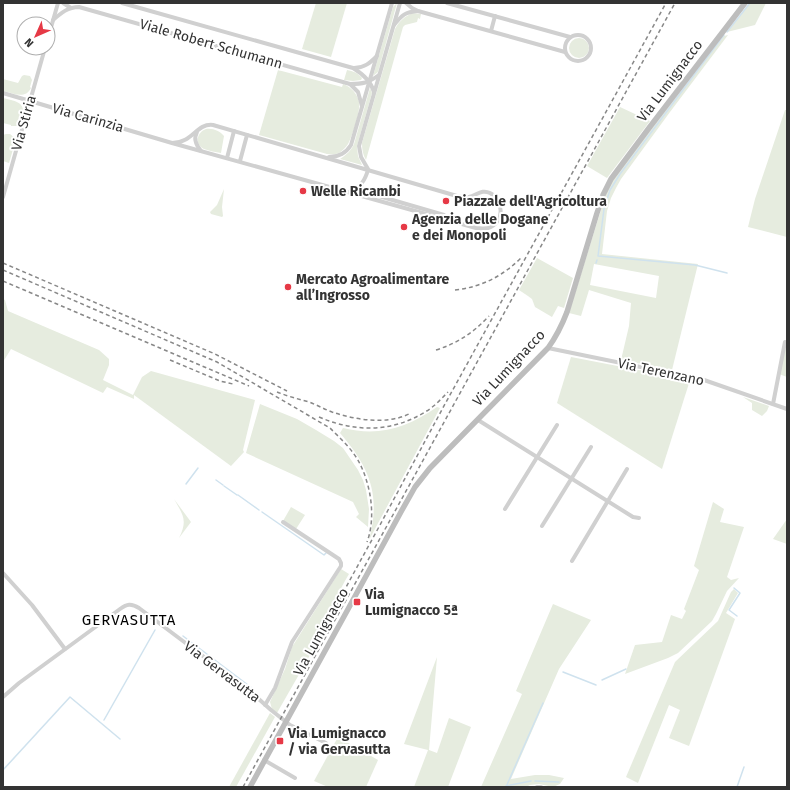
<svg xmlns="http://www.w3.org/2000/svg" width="790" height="790" font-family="'Fira Sans',sans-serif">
<rect width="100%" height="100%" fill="#fff"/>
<!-- green -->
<g fill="#e6ecdf" fill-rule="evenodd">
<path d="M316,3H347L331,57L302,49Z"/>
<path d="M397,3L378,72L373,76L393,7Z"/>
<path d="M750,3H766L755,25L727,32Z"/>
<path d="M413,13L421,14L420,19L418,18L417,22L405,25L403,27L366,160C363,155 362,150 362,143L395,29C399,21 405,16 413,13Z"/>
<path d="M728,35L670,112L621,179L616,188L611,198L607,211L602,254L698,264L672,370L621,360L629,326L631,303L589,290L581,316L569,313L605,197L612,181L666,110L724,36ZM594,264L659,276L656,298L590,285Z"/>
<circle cx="579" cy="48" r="10"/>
<path d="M278,70L342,87L343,84C351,87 357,93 359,102C361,109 352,137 348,144C346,147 342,151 339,153C335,155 331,154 327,154L259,135Z"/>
<path d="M347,70C353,71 358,73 362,78L361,80L353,81L344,80Z"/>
<path d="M24,75L30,76L32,80L30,87L31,88C25,100 13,93 3,91V79L18,83L22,76Z"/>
<path d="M370,88L372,93L357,146L358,156L362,165L340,159C346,155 351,151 354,144Z"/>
<path d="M3,98C14,101 25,101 23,115L19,117L18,121L21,123L17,126H11V125L3,123Z"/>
<path d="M620,107L650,121L607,178L587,166Z"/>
<path d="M785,110H787V237L748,227L755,199Z"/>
<path d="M206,129C213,128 220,131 224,136L221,153C216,152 209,151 204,149C194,144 197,132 206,129Z"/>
<path d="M6,134H10L16,139L9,163L3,161V135Z"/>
<path d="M224,189L222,207L223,216L222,217L211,214L210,212L217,205Z"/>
<path d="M537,258L573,278L564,308L558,306L552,317L535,307L532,299L528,296L519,290Z"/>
<path d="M3,299L5,300L8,311L99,350L109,359V365L103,380L133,395L142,377L151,371L255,400L243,450L244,452L231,466L134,395V399L107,387L103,393L11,349L3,362Z"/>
<path d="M787,342V377L779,374Z"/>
<path d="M571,357L690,380L662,469L557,403Z"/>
<path d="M743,397L769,406L767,411L762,416L752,410V403Z"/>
<path d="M260,404L297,419L316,430L334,441L343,448L358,470L363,480L366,490L369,509L368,527L356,517L359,514L353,502L246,453Z"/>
<path d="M437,407L440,408L369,540C381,495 370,468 340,433L343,428C379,437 407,428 437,407Z"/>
<path d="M174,499L191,522L179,538C188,520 183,515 174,499Z"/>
<path d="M713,502L724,509L720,522L744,527L727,577L731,580L739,578L727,591L716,614L712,621L678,653L668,658L625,674L635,645L662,642L671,615L682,619L686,611L684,609L699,570L694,566Z"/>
<path d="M291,507L305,515L296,529L283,521Z"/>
<path d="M787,519V544L773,539Z"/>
<path d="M341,569L349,574C337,593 331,613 322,632C308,660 292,686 277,713L272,709L270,702L285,669L292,647Z"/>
<path d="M734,589L738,593L726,613L735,619L689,746L669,738L680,710L669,705L638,783L626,777L675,662L718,621L731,592Z"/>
<path d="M553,604L591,620L559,669L511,779L535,775H549L564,778L560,784L553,787L539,784L530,785L526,787H481L522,694L516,691Z"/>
<path d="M437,657L429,750L437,753L449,718L471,727L448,787H414L428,750L404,744Z"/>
<path d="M270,713L275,717L236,787H229Z"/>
<path d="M338,737L378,760L366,787H328L314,781Z"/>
</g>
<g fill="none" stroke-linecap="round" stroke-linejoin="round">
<!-- stream -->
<g stroke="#cfe2ee" stroke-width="1.5">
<path d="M727,32L750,3"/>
<path d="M724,35L620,174L610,190L604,209L598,256L695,265L727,273"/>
<path d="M596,263L597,260"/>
<path d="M216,480L223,485"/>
<path d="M186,484L198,468"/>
<path d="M224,486L237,495"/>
<path d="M238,495L259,510"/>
<path d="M262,512L324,555L326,553"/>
<path d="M734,588L740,593L729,610L737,616"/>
<path d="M183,636L252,688"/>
<path d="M563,672L596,685"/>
<path d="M602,680L626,669"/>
<path d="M104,720L155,630"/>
<path d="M3,770L70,697L120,739"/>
<path d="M535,781L559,782"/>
<path d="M506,786L531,781"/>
<path d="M506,787L543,703"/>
<path d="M737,787L744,767"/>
</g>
<!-- minor -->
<g stroke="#d0d0d0" stroke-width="4">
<path d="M63,3L71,8"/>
<path d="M122,3L353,68C363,74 371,81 374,92"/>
<path d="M406,3L412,8L418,11L565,52"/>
<path d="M447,3L570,37"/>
<path d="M53,20C61,13 68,7 79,7L350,84C363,84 368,83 379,75"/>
<path d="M394,25C402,15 405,12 418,11"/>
<path d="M491,31L495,16"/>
<circle cx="578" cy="48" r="13"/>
<path d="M48,38L58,3"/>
<path d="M354,68C364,68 370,63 377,56"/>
<path d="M350,84L358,92L362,106"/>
<path d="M3,93L172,143L476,228C480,228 484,229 488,228C505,223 504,200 490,193C482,189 477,195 469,197C465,198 461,197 457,196L213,125C196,123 193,143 172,143"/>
<path d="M197,132C193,139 196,145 201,151"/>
<path d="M329,157C339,157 346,153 351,145L392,3"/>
<path d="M227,158L234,131"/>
<path d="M240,161L247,135"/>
<path d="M368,169L361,157L359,146L400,3"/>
<path d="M361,185L362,189L365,192L444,215L449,219"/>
<path d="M350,192C361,187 365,180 368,170"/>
<path d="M3,197L45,48"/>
<path d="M548,348L704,380L787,409"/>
<path d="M773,404L785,342"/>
<path d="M478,420L633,517L639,518"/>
<path d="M505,509L557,425"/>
<path d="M542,526L591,447"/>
<path d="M572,561L627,469"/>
<path d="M3,573L32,605L65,649"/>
<path d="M3,697L19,683L120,609C127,604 131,603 139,608L252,693L271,710L290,725L326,743"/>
<path d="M265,705L275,688L292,642L341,566V563L339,559L283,522"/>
<path d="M264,760L295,778"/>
<path d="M537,787H541"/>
</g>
<!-- secondary -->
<path stroke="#bdbdbd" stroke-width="5.5" d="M250,787L347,611L402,510L415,487L430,468L548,348C556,337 562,325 567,312L597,213L603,195L611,179L649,128L745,3"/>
<!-- rail -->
<g stroke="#888" stroke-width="1.5" stroke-dasharray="4 3" stroke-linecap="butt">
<path d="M3,263L215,354L287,391"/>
<path d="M3,270L217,362L330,428C340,438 354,451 360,464C371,486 376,518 367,542"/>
<path d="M3,281L249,386"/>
<path d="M455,290C482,287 503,276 522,257"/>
<path d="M436,350C458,343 473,333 489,316"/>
<path d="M170,360L220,381L233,384"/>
<path d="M277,392C287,396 298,399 309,402C317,405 324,409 332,412C356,420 386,425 409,414"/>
<path d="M319,417C354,432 391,433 425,412C434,407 441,399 448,392"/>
<path d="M328,624L345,589L380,525L445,404L666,3"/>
<path d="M243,787L675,3"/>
</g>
</g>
<!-- markers -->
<g fill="#e63946" stroke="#fff" stroke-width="1.5">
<circle cx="303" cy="191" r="4"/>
<circle cx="446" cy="201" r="4"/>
<circle cx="404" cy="227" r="4"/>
<circle cx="288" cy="287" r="4"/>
<rect x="353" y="598" width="8" height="8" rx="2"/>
<rect x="276" y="737" width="8" height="8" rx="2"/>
</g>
<g text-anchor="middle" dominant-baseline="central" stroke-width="4" stroke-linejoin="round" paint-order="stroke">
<!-- street labels -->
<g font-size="14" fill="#333" stroke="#fff">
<text transform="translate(211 44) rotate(16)">Viale Robert Schumann</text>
<text transform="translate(670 81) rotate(-53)">Via Lumignacco</text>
<text transform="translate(88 118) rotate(16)">Via Carinzia</text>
<text transform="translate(24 123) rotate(-74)">Via Stiria</text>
<text transform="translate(509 368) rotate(-47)">Via Lumignacco</text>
<text transform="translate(661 372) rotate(12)">Via Terenzano</text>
<text transform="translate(321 632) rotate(-61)">Via Lumignacco</text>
<text transform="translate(222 672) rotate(37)">Via Gervasutta</text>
</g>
<!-- poi labels -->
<g font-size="14" font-weight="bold" fill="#333" stroke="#fff" text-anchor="start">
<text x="311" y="191">Welle Ricambi</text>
<text x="454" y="201">Piazzale dell'Agricoltura</text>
<text x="412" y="219">Agenzia delle Dogane<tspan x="412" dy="16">e dei Monopoli</tspan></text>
<text x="296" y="279">Mercato Agroalimentare<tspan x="296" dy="16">all’Ingrosso</tspan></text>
<text x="365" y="594">Via<tspan x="365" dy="16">Lumignacco 5ª</tspan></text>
<text x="288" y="733">Via Lumignacco<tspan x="288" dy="16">/ via Gervasutta</tspan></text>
</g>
<!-- neighbourhood labels -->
<g font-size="15" letter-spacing="1" fill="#000" stroke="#fff">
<text x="129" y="620">GERVASUTTA</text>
</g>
</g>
<!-- border -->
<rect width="790" height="790" fill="none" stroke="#333333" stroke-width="8"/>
<!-- north arrow -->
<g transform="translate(36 36) rotate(225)"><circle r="19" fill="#ffffff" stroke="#adadad"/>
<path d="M0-3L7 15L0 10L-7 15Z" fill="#e63946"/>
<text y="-6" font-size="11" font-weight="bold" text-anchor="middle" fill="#333333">N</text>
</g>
</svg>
